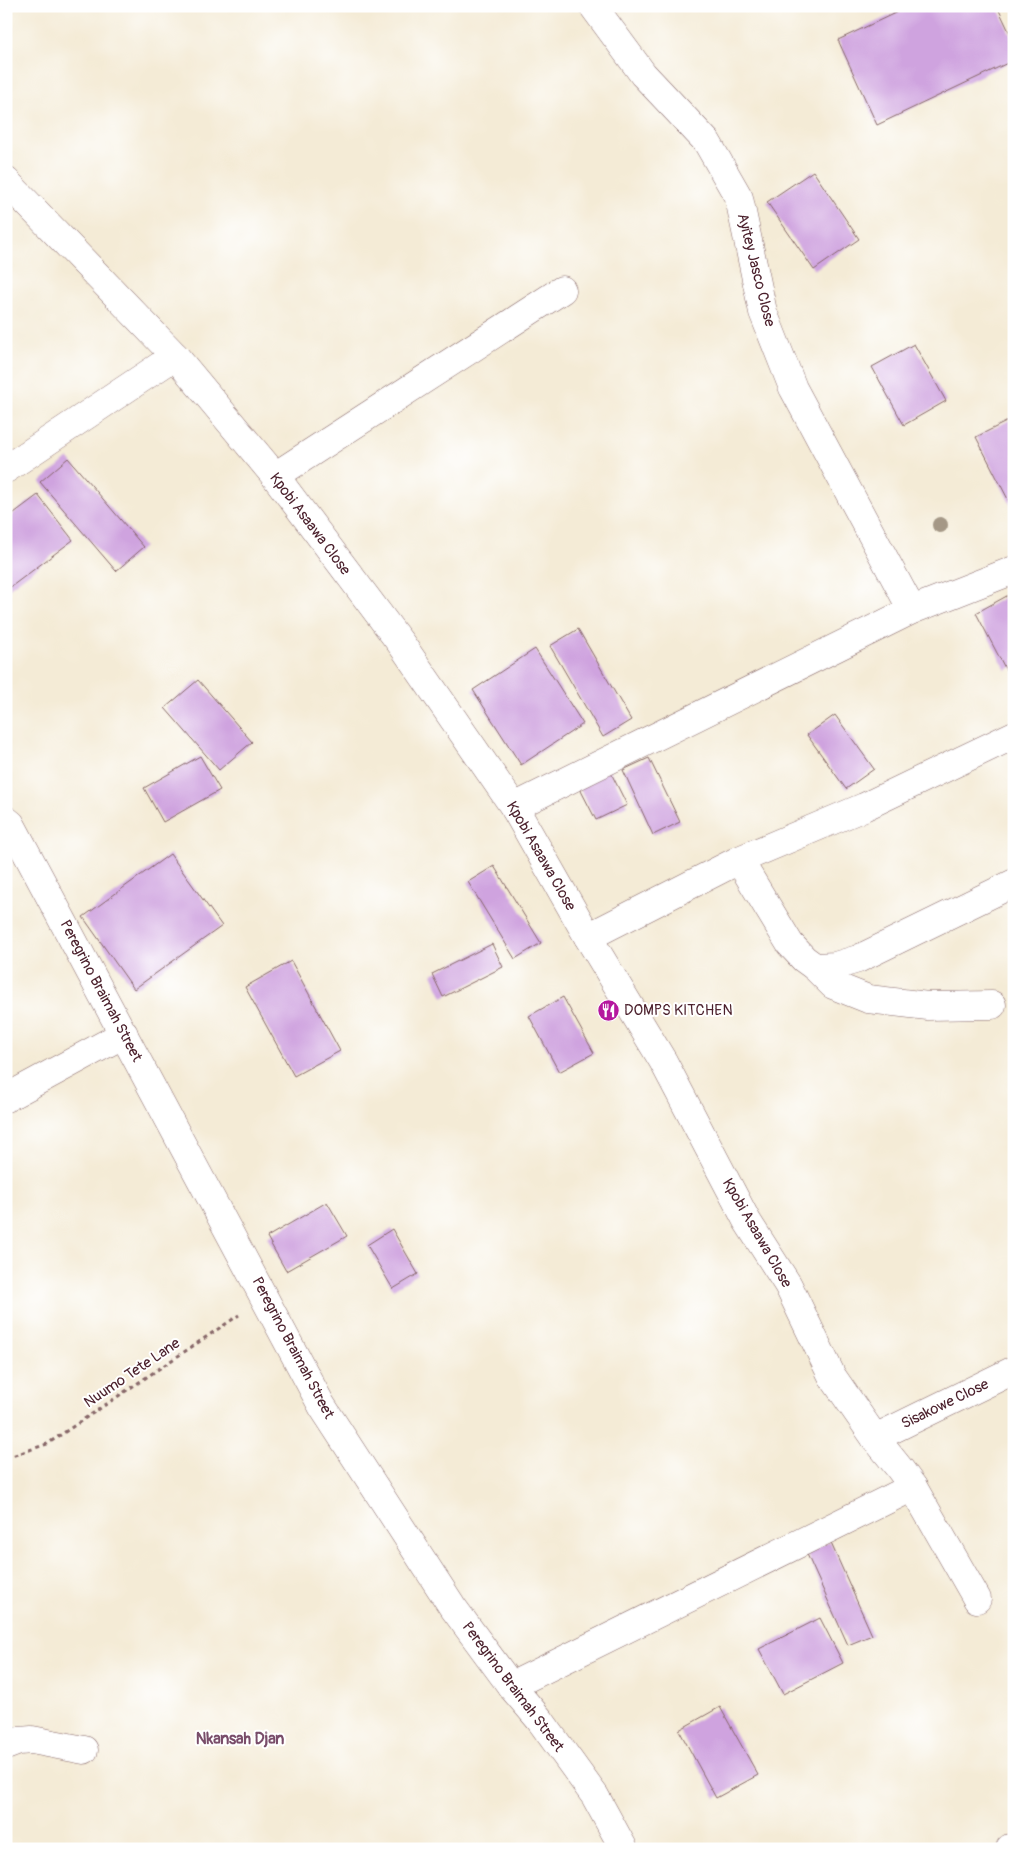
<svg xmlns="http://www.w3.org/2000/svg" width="1020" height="1855" font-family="Pangolin,sans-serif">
<rect width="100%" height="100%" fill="#fff"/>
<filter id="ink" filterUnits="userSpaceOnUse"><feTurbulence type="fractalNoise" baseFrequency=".02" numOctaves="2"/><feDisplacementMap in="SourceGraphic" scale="10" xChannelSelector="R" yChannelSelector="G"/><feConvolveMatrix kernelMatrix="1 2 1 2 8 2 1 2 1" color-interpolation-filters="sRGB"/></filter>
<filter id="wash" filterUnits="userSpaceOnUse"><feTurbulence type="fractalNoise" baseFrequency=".0096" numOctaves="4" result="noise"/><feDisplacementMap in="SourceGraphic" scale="20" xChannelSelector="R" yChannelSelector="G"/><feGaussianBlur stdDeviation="1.12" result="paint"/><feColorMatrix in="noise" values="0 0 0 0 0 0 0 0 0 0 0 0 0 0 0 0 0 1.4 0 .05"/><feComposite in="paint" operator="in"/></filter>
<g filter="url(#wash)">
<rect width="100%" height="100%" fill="#f4ebd6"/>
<g id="blocks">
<!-- building -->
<g fill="#cfa3df">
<path d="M910,6H997L1014,42V60L877,125L838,40Z"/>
<path d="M813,171L859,239L814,270L767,202Z"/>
<path d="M914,344L946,401L904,425L872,367Z"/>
<path d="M1014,418V511L976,437Z"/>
<path d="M68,458L144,547L116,571L40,482Z"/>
<path d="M38,495L73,540L8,589L6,586V519Z"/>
<path d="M1014,592V666L1006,670L976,613Z"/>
<path d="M578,629L631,720L603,737L550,646Z"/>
<path d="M535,649L583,724L521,765L473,690Z"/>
<path d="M198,680L252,742L219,770L165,708Z"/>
<path d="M835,715L874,769L846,789L807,735Z"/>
<path d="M200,756L220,790L163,822L144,788Z"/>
<path d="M649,758L680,822L653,835L623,770Z"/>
<path d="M609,769L627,805L596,820L578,785Z"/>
<path d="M170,854L222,926L134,989L83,917Z"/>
<path d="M494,866L541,943L515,959L468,882Z"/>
<path d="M492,944L503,967L443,997L432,974Z"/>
<path d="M291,961L340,1051L294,1076L245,987Z"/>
<path d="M563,997L594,1053L559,1072L529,1016Z"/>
<path d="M327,1202L347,1236L286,1271L267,1237Z"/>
<path d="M392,1229L418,1274L393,1289L367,1245Z"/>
<path d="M830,1541L872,1635L848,1645L806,1552Z"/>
<path d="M820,1618L843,1663L783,1694L759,1649Z"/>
<path d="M720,1707L758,1775L716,1798L679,1730Z"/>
</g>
</g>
</g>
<g filter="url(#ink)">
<use href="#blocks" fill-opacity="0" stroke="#866667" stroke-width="1"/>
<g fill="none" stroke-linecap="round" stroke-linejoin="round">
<defs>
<g id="minor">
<path d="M593,6L643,74L707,142L739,198L763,312L793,388L912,610"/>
<path d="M6,181L175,356L275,476L402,645L514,807L588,937L663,1061L747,1221L788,1285L832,1376L875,1438L900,1469L913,1487L977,1599"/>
<path d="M6,469L175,356"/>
<path d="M275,476L562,290"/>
<path d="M514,807L912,610L1014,570"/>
<path d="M6,820L11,824L322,1406L452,1606L511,1686L540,1720L595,1796L624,1849"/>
<path d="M739,860L790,944L804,959L815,967L833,985L868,999L928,1006L992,1005"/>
<path d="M588,937L739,860L864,807L1014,735"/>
<path d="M815,967L835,966L858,959L1014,883"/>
<path d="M6,1098L124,1034"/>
<path d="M875,1438L1014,1370"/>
<path d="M511,1686L913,1487"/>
<path d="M6,1746L19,1741L32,1740L84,1750"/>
<path d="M1010,1848V1849"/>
</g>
</defs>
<!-- minor casing -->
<use href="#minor" stroke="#866667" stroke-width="29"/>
<!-- path -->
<path stroke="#866667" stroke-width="3" stroke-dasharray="4 4" stroke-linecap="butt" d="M6,1458L47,1444L239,1315"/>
<!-- minor -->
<use href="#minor" stroke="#fff" stroke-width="28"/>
</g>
<!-- trees -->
<circle fill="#a59886" cx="940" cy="525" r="8"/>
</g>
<!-- icons -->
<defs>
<symbol id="restaurant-disc" viewBox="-11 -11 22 22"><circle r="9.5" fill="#b5179e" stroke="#fff"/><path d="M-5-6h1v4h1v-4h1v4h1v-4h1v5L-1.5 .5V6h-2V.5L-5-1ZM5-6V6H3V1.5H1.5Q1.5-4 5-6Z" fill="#fff"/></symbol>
</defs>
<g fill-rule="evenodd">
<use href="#restaurant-disc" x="596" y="998" width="25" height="25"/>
</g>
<g text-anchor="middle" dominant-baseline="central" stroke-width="4" stroke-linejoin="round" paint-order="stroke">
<!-- street labels -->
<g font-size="15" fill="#4a1f2b" stroke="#fff">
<text transform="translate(756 270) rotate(76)">Ayitey Jasco Close</text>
<text transform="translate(310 524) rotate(53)">Kpobi Asaawa Close</text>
<text transform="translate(541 856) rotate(60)">Kpobi Asaawa Close</text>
<text transform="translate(101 991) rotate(62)">Peregrino Braimah Street</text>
<text transform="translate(757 1233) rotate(60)">Kpobi Asaawa Close</text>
<text transform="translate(293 1348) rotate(62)">Peregrino Braimah Street</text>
<text transform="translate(132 1373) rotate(-34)">Nuumo Tete Lane</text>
<text transform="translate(945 1404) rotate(-26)">Sisakowe Close</text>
<text transform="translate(513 1687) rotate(53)">Peregrino Braimah Street</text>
</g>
<!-- poi labels -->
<g font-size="15" fill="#4a1f2b" stroke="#fff" text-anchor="start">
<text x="624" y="1010">DOMPS KITCHEN</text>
</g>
<!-- neighbourhood labels -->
<g font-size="16" font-weight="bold" fill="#794d6a" stroke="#fff">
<text x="240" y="1739">Nkansah Djan</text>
</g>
</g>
<!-- margin -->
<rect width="1020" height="1855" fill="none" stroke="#fff" stroke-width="25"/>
</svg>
